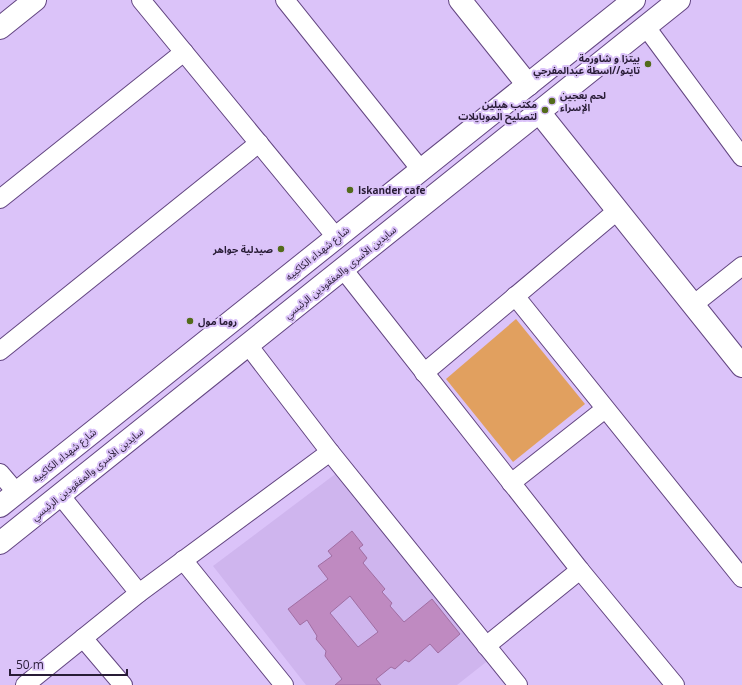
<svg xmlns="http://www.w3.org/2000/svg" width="742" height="685" font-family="'Open Sans','Noto Sans Arabic',sans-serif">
<rect width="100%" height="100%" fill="#dbc3f9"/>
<!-- built -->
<path fill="#cfb5ee" d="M338,472L490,659L457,685H306L213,566Z"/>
<!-- green -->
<path fill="#e1a05f" d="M516,319L585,404L513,462L446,379Z"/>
<!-- building -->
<path fill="#bf8ac1" stroke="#a06da2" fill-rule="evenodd" d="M352,531L363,545L359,548L367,558L363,563L385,589L382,592L392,603L390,606L404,622L432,599L460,634L438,653L430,644L409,662L405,660L395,669L391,667L376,679L381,685H335L342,679L325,656L326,651L316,639L317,636L307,620L300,625L288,609L328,579L318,566L332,556L328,551ZM350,596L378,632L358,647L330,613Z"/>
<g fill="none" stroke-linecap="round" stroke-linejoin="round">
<defs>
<g id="minor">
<path d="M141,0L336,237"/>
<path d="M285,0L421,170"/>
<path d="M646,27L742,157"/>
<path d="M0,199L184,52"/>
<path d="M343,269L580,570L675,685"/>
<path d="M515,296L742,578"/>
<path d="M693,305L742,266"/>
<path d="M248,345L330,452L518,685"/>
<path d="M0,351L259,143"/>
<path d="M424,373L618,210"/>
<path d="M0,473L17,493"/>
<path d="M511,483L605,409"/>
<path d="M60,495L139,593"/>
<path d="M183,560L284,685"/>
<path d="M83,638L123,685"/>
<path d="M486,646L580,570"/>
<path d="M25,685L139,593L330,452"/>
</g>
<g id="tertiary">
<path d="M460,0L528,85"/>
<path d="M0,28L35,0"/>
<path d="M539,112L742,366"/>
</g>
<g id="secondary">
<path d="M0,506L634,0"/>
<path d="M0,543L679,0"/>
</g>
</defs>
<!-- minor casing -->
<use href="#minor" stroke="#634681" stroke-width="20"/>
<!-- tertiary casing -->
<use href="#tertiary" stroke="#634681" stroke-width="24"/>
<!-- secondary casing -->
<use href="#secondary" stroke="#634681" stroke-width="24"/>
<!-- minor -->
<use href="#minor" stroke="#fff" stroke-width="18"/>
<!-- tertiary -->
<use href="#tertiary" stroke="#fff" stroke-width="22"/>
<!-- secondary -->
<use href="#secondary" stroke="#fff" stroke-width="22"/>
</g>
<!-- markers -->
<g fill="#536b1b" stroke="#dbc3f9" stroke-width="1.5">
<circle cx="648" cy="64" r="4"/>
<circle cx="552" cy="101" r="4"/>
<circle cx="545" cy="110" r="4"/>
<circle cx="350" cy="190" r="4"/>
<circle cx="281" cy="249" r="4"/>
<circle cx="190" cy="321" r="4"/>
</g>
<g text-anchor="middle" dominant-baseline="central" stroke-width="4" stroke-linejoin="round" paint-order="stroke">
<!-- poi labels -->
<g font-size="10" font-weight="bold" fill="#281c36" stroke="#dbc3f9" text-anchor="end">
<text x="640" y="58">بيتزا و شاورمة<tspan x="640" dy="12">تايتو//اسطة عبدالمفرجي</tspan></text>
<text x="560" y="95" text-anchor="start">لحم بعجين<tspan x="560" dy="12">الإسراء</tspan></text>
<text x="537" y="104">مكتب هيلين<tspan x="537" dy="12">لتصليح الموبايلات</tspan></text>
<text x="358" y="190" text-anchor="start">Iskander cafe</text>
<text x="273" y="249">صيدلية جواهر</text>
<text x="198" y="321" text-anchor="start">روما مول</text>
</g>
<!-- street labels -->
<g font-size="10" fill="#281c36" stroke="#dbc3f9">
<text transform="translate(317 253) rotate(-39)">شارع شهداء الكاكييه</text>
<text transform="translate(340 272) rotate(-39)">سايدين الأسرى والمفقودين الرئيسي</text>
<text transform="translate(64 455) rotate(-39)">شارع شهداء الكاكييه</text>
<text transform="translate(87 474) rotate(-39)">سايدين الأسرى والمفقودين الرئيسي</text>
</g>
</g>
<!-- scale -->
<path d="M10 669v6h117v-6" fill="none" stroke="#281c36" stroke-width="2"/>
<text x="16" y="669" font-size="12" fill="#281c36" stroke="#dbc3f9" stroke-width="3" paint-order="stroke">50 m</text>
</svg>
